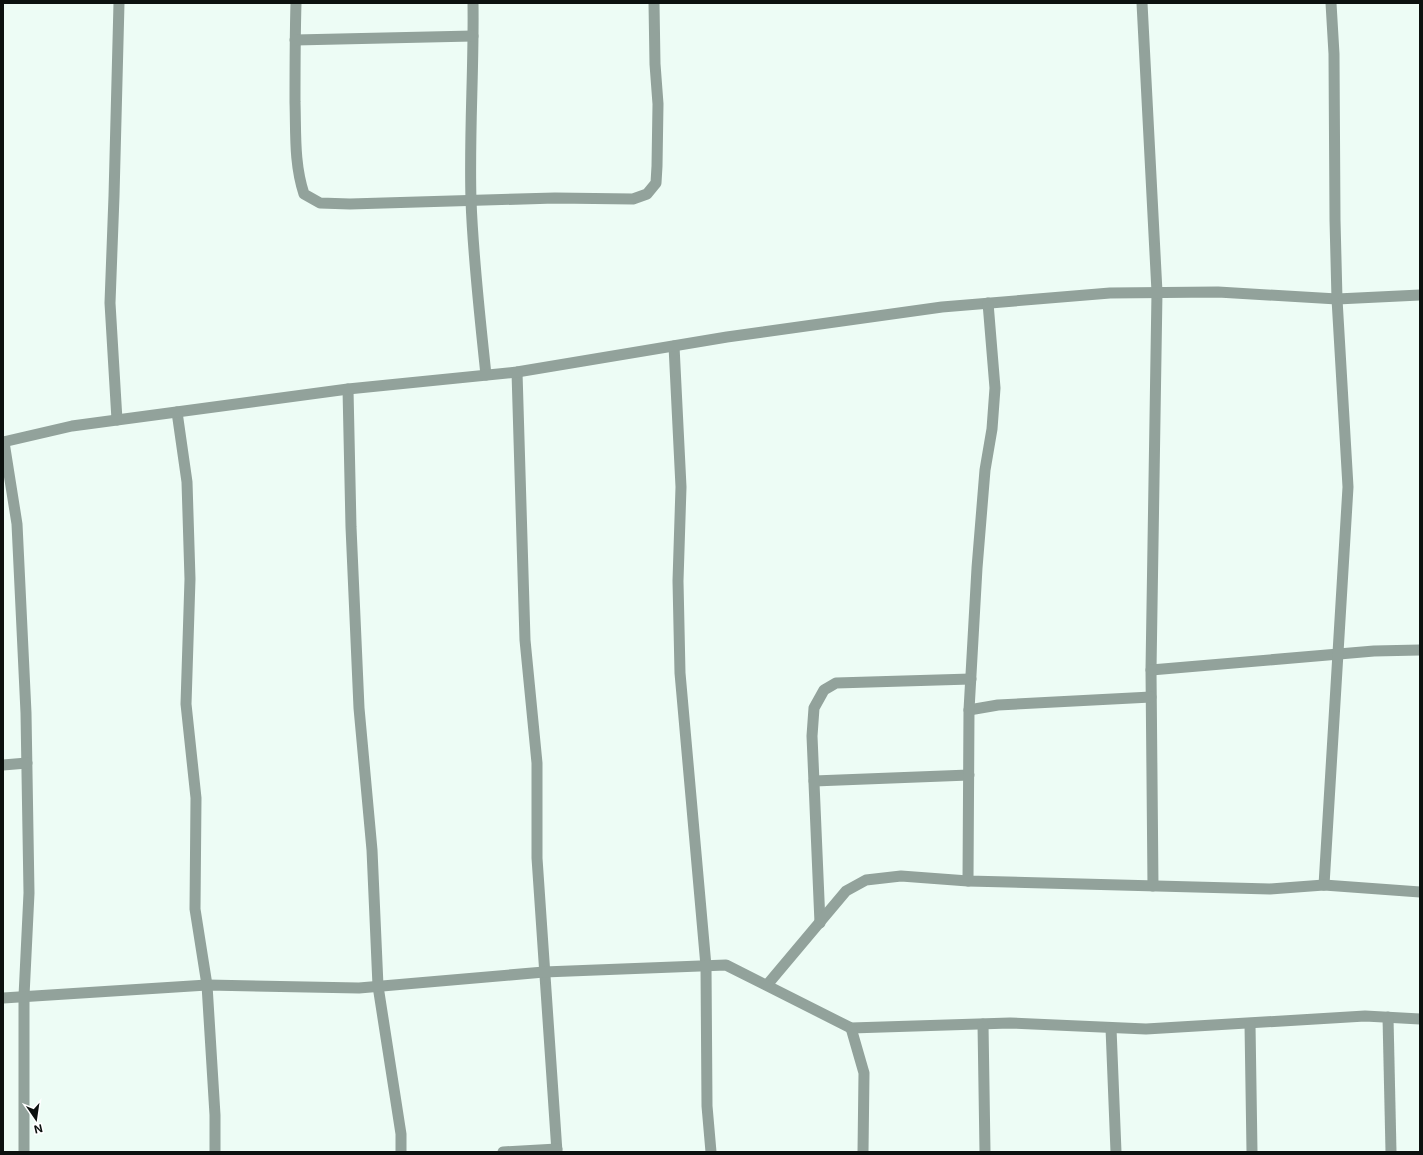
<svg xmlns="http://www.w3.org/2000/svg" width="1423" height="1155" font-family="Inter,sans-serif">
<rect width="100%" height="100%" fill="#edfcf5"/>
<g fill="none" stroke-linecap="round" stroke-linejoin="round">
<!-- minor -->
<g stroke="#92a29b" stroke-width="11">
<path d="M296,3C295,36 295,69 295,102C296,133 294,164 304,194L320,203L350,204L555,198L633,199L647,194L656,183L657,166L658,104L655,64L654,3"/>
<path d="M473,3C474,69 469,134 471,200C473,258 480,317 486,375"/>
<path d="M1142,3L1157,292L1151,670L1153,886"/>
<path d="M295,40L473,36"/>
<path d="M674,346L681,487L678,581L680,673L706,966L707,1106L711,1152"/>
<path d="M517,372L525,640L537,763V858L557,1152"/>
<path d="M348,389L351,527L359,708L372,850L378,986L401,1134V1152"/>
<path d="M177,412L187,482L190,579L186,704L196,798L195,909L207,985L215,1115V1152"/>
<path d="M117,420L110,303L114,196L119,3"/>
<path d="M3,442L72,426L348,389L517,372L727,337L942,307L1110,293L1218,292L1337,299L1420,295"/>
<path d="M4,442L17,524L26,713L29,893L24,996V1152"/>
<path d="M1151,670L1374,651L1420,650"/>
<path d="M969,710L998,705L1151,697"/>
<path d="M3,765L27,763"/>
<path d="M814,781L969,775"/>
<path d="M968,881L969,710L977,568L985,470L992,429L995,388L988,303"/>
<path d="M1324,885L1348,487L1337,299L1335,220L1334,54L1331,3"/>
<path d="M820,923L812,736L814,708L824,690L836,683L971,679"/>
<path d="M767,985L846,891L866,880L901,876L968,881L1270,889L1324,885L1420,892"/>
<path d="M3,998L207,985L359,988L544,972L726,965L851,1028L1010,1023L1146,1029L1365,1016L1420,1019"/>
<path d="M1388,1017L1391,1152"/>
<path d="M983,1024L985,1152"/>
<path d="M1250,1024L1252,1152"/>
<path d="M851,1028L864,1073L863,1152"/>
<path d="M1111,1028L1116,1152"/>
<path d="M503,1152L557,1149"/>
</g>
</g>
<!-- border -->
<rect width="1423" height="1155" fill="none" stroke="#0c110f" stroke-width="8"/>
<!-- north arrow -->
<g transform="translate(36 1119) rotate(167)" stroke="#ffffff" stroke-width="3" paint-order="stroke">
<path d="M0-3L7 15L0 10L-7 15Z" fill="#0c110f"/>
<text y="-6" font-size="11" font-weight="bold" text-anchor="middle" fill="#0c110f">N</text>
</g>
</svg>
